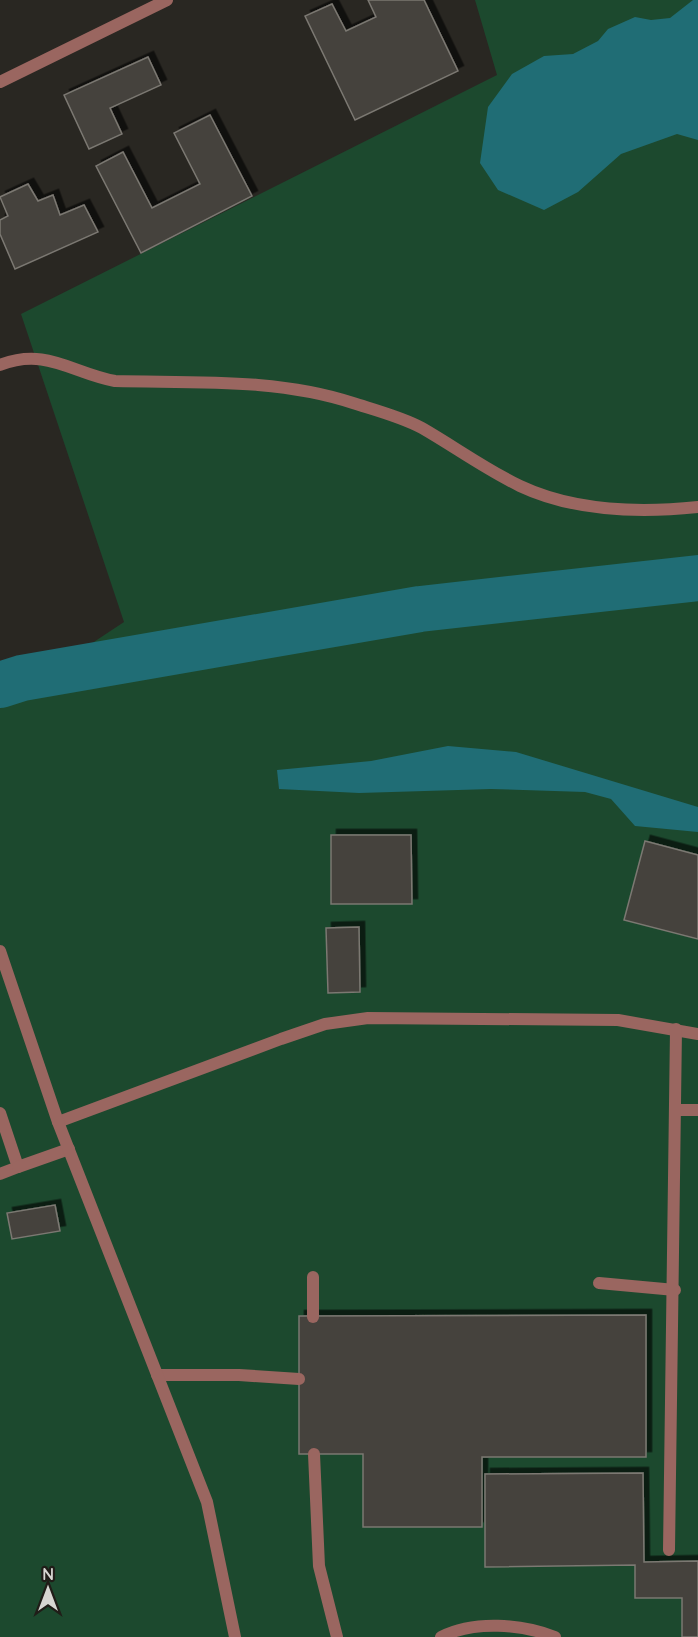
<svg xmlns="http://www.w3.org/2000/svg" width="698" height="1637" font-family="Quicksand,sans-serif">
<defs>
<filter id="shadow"><feDropShadow dx="5.5" dy="-5.5" stdDeviation="0" flood-color="#0009"/></filter>
</defs>
<rect width="100%" height="100%" fill="#292722"/>
<!-- green -->
<path fill="#1c492e" d="M475,0H698V1637H0V704L124,622L21,314L497,75Z"/>
<!-- water -->
<g fill="#206d75">
<path d="M693,0H698V140L677,134L621,154L578,192L544,210L498,190L480,163L488,107L512,74L544,56L573,54L598,41L608,29L635,17L651,20L670,18Z"/>
<path d="M448,746L516,752L698,807V832L635,826L611,799L585,792L491,789L359,793L279,789L277,770L371,761Z"/>
</g>
<g fill="none" stroke-linecap="round" stroke-linejoin="round">
<!-- river -->
<path stroke="#206d75" stroke-width="46" d="M0,685L22,678L420,609L698,578"/>
</g>
<!-- building -->
<g fill="#44423c" stroke="#7b7872" stroke-width="1.5" filter="url(#shadow)">
<path d="M368,0H424L458,71L355,120L305,16L332,4L346,31L376,17Z"/>
<path d="M148,57L161,85L110,108L122,134L89,149L64,95Z"/>
<path d="M210,115L252,196L141,253L96,166L123,152L152,208L200,184L174,133Z"/>
<path d="M28,184L38,201L53,195L60,215L84,205L98,232L15,269L0,234V220L8,216L0,197Z"/>
<path d="M331,835H411L412,904H331Z"/>
<path d="M645,841L698,855V939L624,920Z"/>
<path d="M359,927L360,992L328,993L326,928Z"/>
<path d="M55,1205L60,1231L12,1239L7,1213Z"/>
<path d="M646,1315V1457H482V1527H363V1454H299V1316Z"/>
<path d="M643,1473L644,1562L698,1561V1637H682V1598H635V1565L485,1567V1474Z"/>
</g>
<g fill="none" stroke-linecap="round" stroke-linejoin="round">
<!-- service -->
<g stroke="#9a6660" stroke-width="12">
<path d="M0,365C46,347 72,373 115,381C193,383 278,378 353,403C375,410 402,417 422,428C455,447 485,469 520,486C573,511 640,513 698,507"/>
<path d="M676,1110H698"/>
<path d="M0,1113L18,1167L0,1174"/>
<path d="M58,1122L281,1039L325,1024L368,1018L618,1020L698,1034"/>
<path d="M18,1167L69,1149"/>
<path d="M599,1283L675,1290"/>
<path d="M313,1317V1277"/>
<path d="M157,1375H239L299,1379"/>
<path d="M314,1454L319,1566L337,1637"/>
<path d="M669,1550L676,1029"/>
<path d="M441,1637C474,1620 522,1624 555,1637"/>
</g>
<!-- minor -->
<g stroke="#9a6660" stroke-width="12">
<path d="M0,82L167,0"/>
<path d="M0,951L58,1122L207,1502L235,1637"/>
</g>
</g>
<!-- north arrow -->
<g transform="translate(48 1589)" stroke="#201d18" stroke-width="4.5" paint-order="stroke">
<path d="M0-4.5L10 22L0 15L-10 22Z" fill="#d7d6d2"/>
<text y="-9" font-size="16" font-weight="bold" text-anchor="middle" fill="#d7d6d2">N</text>
</g>
</svg>
